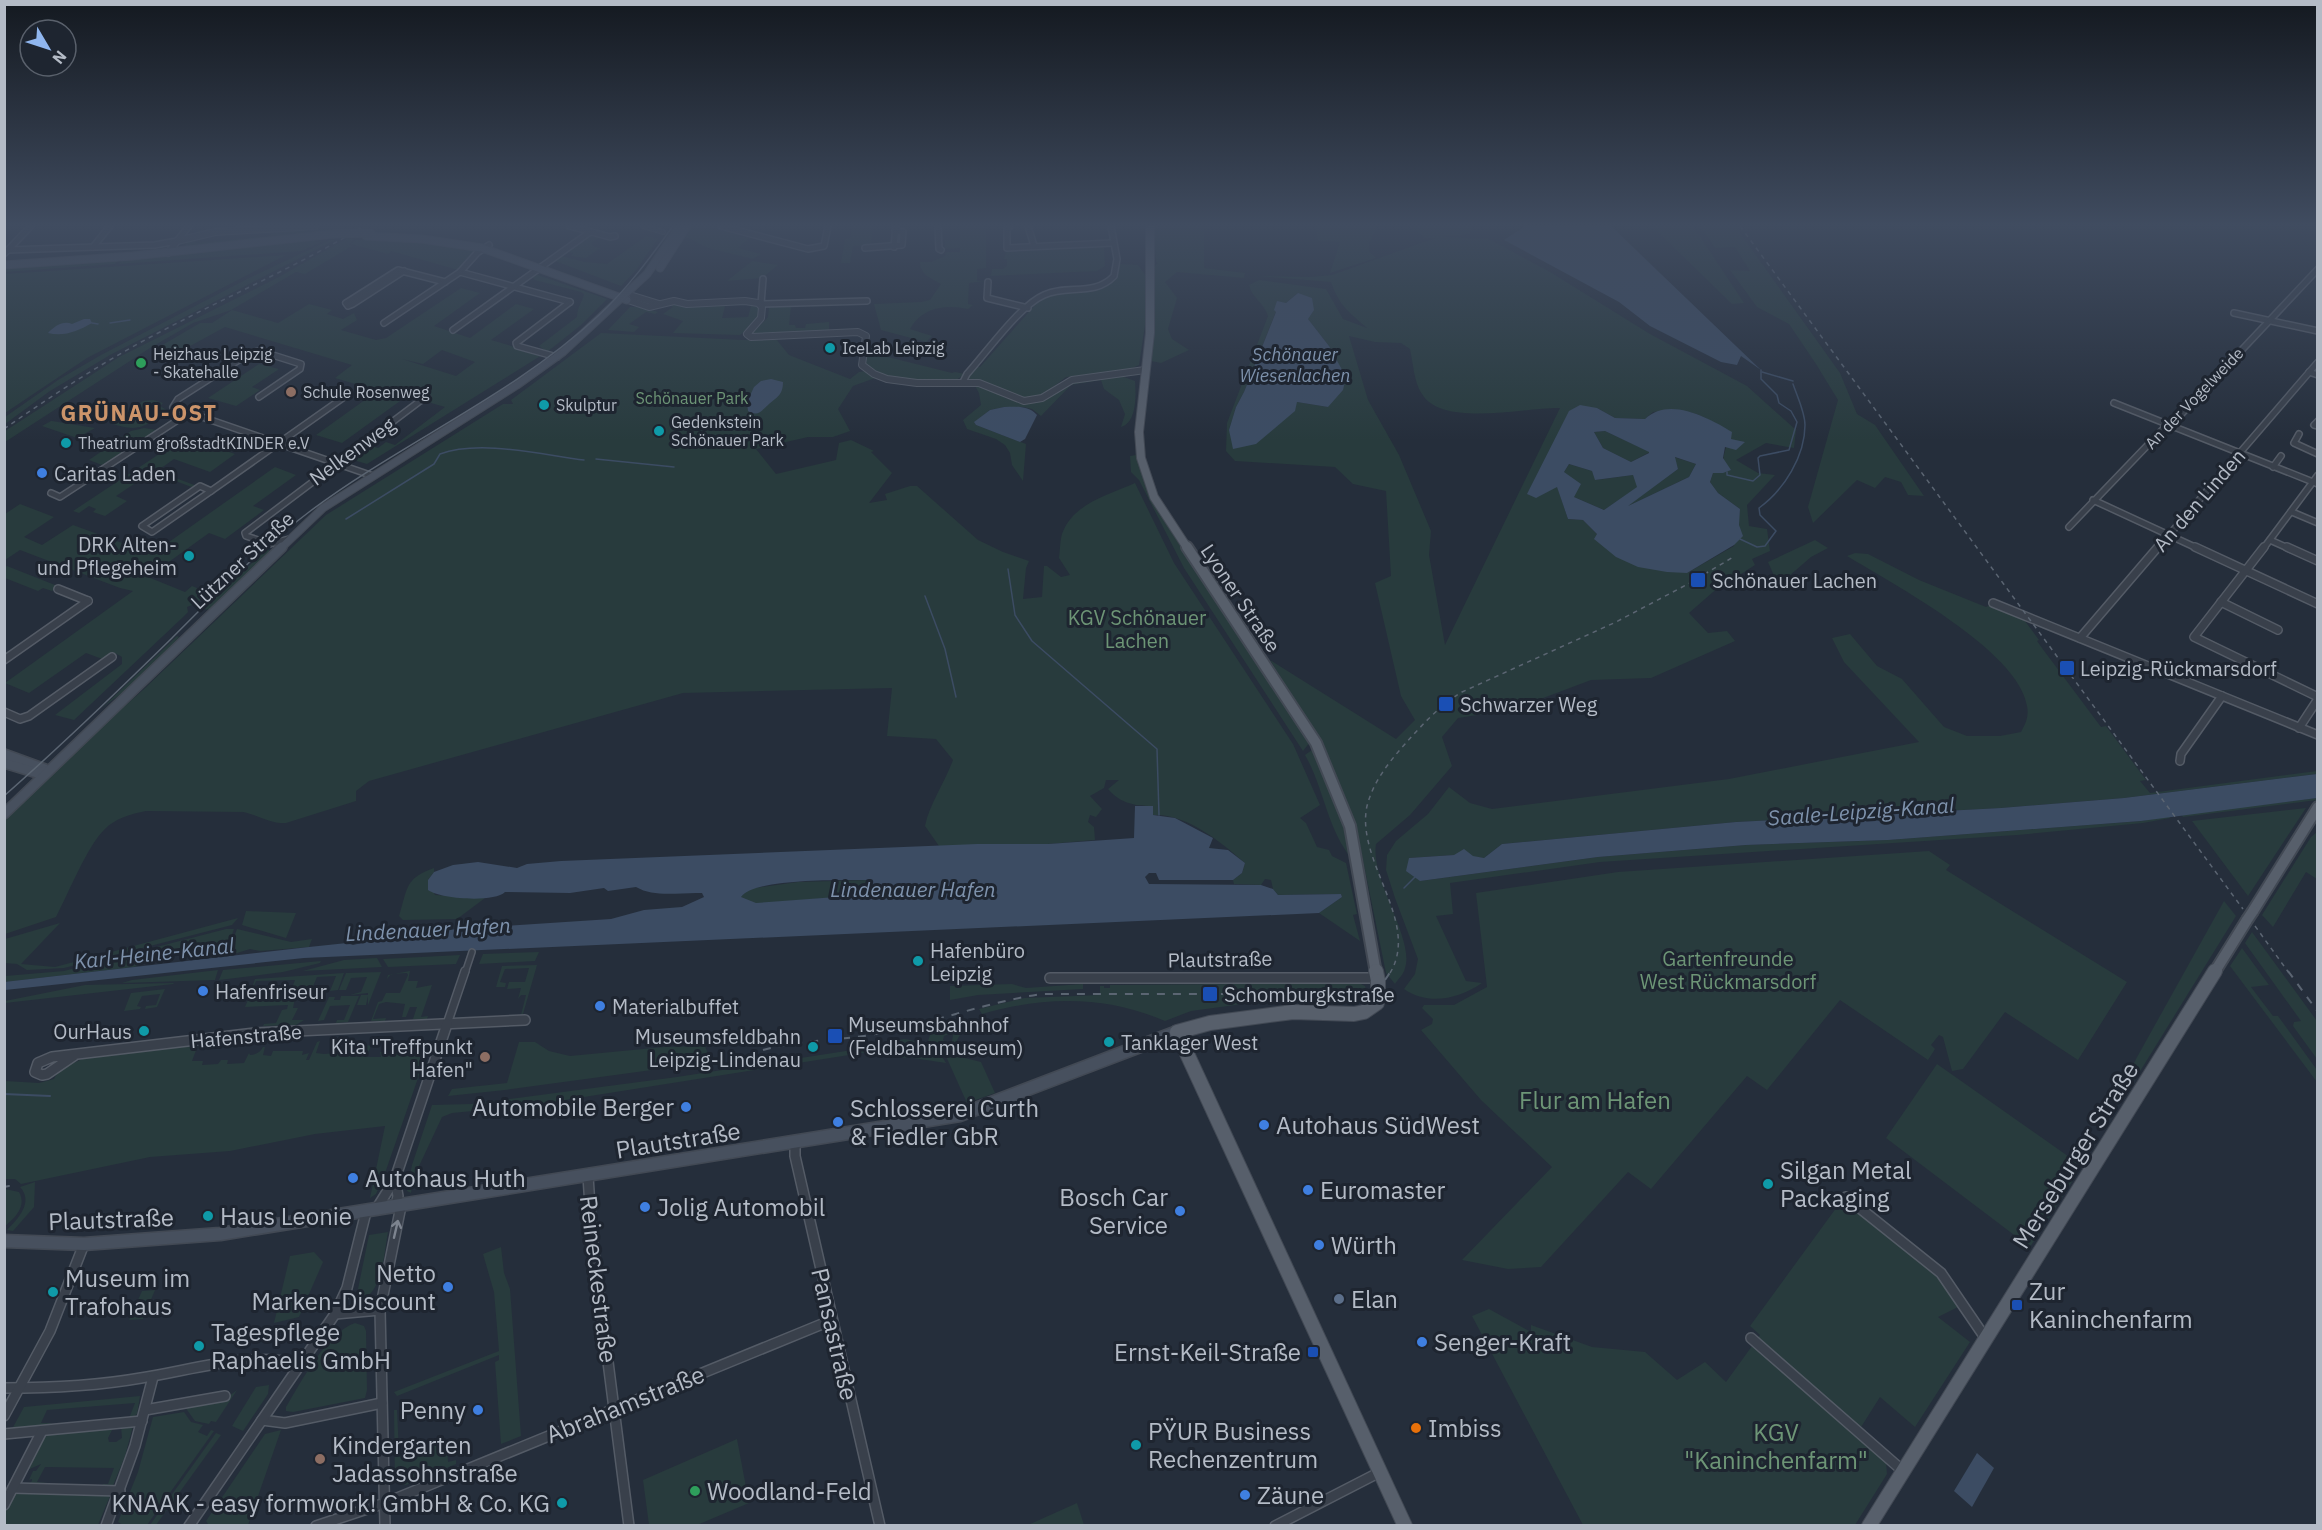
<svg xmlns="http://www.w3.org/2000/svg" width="2322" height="1530" font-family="'IBM Plex Sans',sans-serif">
<rect width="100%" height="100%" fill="#252e3b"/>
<!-- green -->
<g fill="#283b3d" fill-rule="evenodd">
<path d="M342,226L339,227L338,231L182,249L189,239L195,237L196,243L270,236L275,229Z"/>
<path d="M691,226H716L741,234L739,236L749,238L738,248L761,254L753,259L708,248L686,237Z"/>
<path d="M852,226H873L871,245L853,246L850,263H841L845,239L850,238Z"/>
<path d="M960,226H986V268L977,269V281H985L969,283L968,304L973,305L968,309C946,304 922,307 910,329L932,336L926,342L881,330L874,304L921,302L930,300L941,284C931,278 920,275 920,262H931L945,256L946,252H960V248L945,249V240H960Z"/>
<path d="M1153,226H1204V268L1245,273L1244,278L1177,272L1165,282L1177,298L1168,329L1172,339L1189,350L1161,363L1151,361L1154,266L1158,263L1156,262L1155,245L1152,242Z"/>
<path d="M1316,226H1378L1369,243V251L1376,258L1330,273L1340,242L1318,241Z"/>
<path d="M1408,226H1473L1469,234L1445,237L1489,239L1550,272L1650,334L1747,386L1796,430L1794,448L1766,443L1736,460L1758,473L1775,475L1747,505L1749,526L1767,529L1770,551L1752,559L1755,565L1713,592L1689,613L1708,633L1727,631L1735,641L1651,678L1591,680L1511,710L1458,718L1442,737L1452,766L1410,815L1376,844C1370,879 1415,940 1405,968C1404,974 1398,979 1395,984L1386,973L1357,831L1326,752L1270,660L1396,739L1415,720L1401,696L1375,583L1391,576L1386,491L1353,484L1335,467L1235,461L1226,451L1227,423L1268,316C1265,304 1252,298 1249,285L1259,280L1326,289L1343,319L1367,328C1350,313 1339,306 1331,282L1258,276L1311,277L1332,275L1435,238H1426ZM1298,293L1308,319L1329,346L1328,407L1297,402L1232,437L1229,430L1236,407L1244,392L1276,311ZM1349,336L1375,342L1401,343L1410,349C1413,362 1414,383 1422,394C1442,428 1526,407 1560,408L1445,645L1429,555L1431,531L1399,455L1368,400ZM1597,408L1615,418L1645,419L1653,412C1687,408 1707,412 1731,439C1723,450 1723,459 1723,473H1713L1710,482L1718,493L1740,509L1734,546L1687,573L1597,534L1583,520L1568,519L1557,486Z"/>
<path d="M1652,226H1693L1744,303L1732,304Z"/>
<path d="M1701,226H1735L1840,373L1857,414L1875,425L1924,496L1908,495L1901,482L1885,477L1875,488L1857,480L1813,523L1808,507L1838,400L1816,364L1789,324L1757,307L1730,270L1750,271L1735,247L1715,248Z"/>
<path d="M591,235L600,237L591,243L595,247L600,248L586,258L571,256L573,253L567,252Z"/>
<path d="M646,236L658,239L636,270L621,286L555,261L561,256L585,262L607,264Z"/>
<path d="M312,238L316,239L315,242L323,241L302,251L119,264L123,259Z"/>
<path d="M373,238L415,241L472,249L474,252L458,270L391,251L388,254L351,244L356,240Z"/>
<path d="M346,239H355L349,244L352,246L305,274L296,272L231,310L193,323L150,348L5,442V431L119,357L277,278Z"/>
<path d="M330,240H335L110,355L50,391L5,424V417L58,380L101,355L249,278Z"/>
<path d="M1104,247L1105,266L1097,271L989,276L991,275L992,269H1003L1007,266V259H1004L1006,252Z"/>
<path d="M286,255L87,358L5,413V274Z"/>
<path d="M119,259L115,264L5,272V267Z"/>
<path d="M752,261L778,265L762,278L727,281Z"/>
<path d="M1118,264L1138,265L1146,276L1145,325L1139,365L1126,371L1066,377L1043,395L1029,399L1014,397L986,382L971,380L968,377L976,367H980L1036,304L1035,303L1046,296L1112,281L1117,276Z"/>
<path d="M535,274L607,299L581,325L547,352L539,346L577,317C577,307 582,303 584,294L581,292L535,280L531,276Z"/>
<path d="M461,288L480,293L434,326L470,338L516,304L534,309L491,340L542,355L367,464L350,459V457L368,445L378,448L386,442L395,445L445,407L407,396L342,443L316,435L369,397L365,395L372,389L335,378L352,365L225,327L192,345L171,352L159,347L200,323H212L232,310L278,323L309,304L332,310L327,314L343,319L354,313L357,320L341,330L376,340L386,338ZM442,350L475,362L456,376L402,359L423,364Z"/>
<path d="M730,302L729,305L725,306L722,318L748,317L751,306L749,304H755L761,309L757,320L740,335L673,333L683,321L663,314L673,307L668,304Z"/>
<path d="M791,306L789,325H795L796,328H805L806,324L829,322V332L752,334L768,317L769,307Z"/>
<path d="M630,307H642L658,312L655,314L646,312L629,324L639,327L634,332L608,330Z"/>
<path d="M601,333L743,340L776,339L789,355L850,379L859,372L865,371L875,378L853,386L838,409L850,431L833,437H808L756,449L776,474L836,460L839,443L851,440L874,451L871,452L892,473L869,503L887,500L885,494L910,486H917L978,540L1003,552L1029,561L1026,568L1023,599L1042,597L1044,566H1047L1061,577L1070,575L1059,558C1060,551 1060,541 1062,534C1073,503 1109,495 1135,483L1174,563L1293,744L1320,805L1300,818L1306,823L1317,847L1329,850L1332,856L1346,863L1357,914L1353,915L1360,941L1319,913L1342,897L1341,894L1278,895L1273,889L1271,880L1265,879L1261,885L1234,884L1233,880L1242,873L1245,863C1221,842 1186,813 1153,815L1152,806C1134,806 1120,803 1108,789L1119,780H1106L1104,788L1090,796L1102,809L1096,817L1090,815L1088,822L1094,827L1095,840L1048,844L939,846L925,826C929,805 945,782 953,760L936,739L887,736L892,688L683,693L369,781L356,791V801L286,823C271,824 258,815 243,812L146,811C131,814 115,818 104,830C88,845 67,896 56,917L5,934V819L88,738L143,690L326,515L503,404H513L511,400Z"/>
<path d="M871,347L886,353L884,356L952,373L955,372L965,374L956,380L889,379L866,364L867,349Z"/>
<path d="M259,364L279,369L252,387L260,390L236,406L208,398Z"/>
<path d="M1121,376L1135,381C1136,396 1137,422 1121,427L1125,414L1119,400L1104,389L1101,380L1071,385L1041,416L1032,409L1023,407H1004L990,410L975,422L976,425L1026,444L1023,481L1012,465L1010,453L1005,445L996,439L967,429L963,420L981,405L979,393L974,384L992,390L1005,398L1024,403L1077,381Z"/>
<path d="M153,400L163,403L160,406L168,411C143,427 140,433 110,423L143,401Z"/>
<path d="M51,421H52L95,428L77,438L42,426Z"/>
<path d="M144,428L157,430L102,465L89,460L131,431Z"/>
<path d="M1605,431L1650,452L1631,462L1603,448L1594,432Z"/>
<path d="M185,437L235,454L210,472L174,459L157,471L197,486L194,488L152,472L116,496L127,501L105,516L93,512L96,509L89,506L79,513L73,511Z"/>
<path d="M1136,455L1146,488L1174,536L1310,742L1303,751L1184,568L1139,480L1131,472L1130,456Z"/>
<path d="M1674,457L1696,464L1689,477L1624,508L1678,469Z"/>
<path d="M1569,464L1592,471L1596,480L1633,475L1638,487L1604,510L1574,497L1564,472Z"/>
<path d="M275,467L296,475L253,506L264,510L225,539L209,533L148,577L185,592L192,586L209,593L197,603L187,607L188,612L181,619L74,720L55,715L122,664V657L115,653L105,660L86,653L29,693L5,683L133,591L120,588L20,550L5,560V514L20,504L54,517L24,537L42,545L73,525L152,554Z"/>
<path d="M1815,540L1828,548L1811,557L1781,583L1775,578L1768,562Z"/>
<path d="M268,548L270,554L212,610L203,609Z"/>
<path d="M1855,553L1868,554L1919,580L1986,607L1993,604L2019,615L2025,621L2039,640L2037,641L2042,648L2101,727L2106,726L2146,780L2140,781L2150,793L2317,771V774L2124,798L2001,808L1736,822L1502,844L1484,858L1454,855L1409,858L1420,881L1598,857L1746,845L1888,840L2141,821L2169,816L2170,818L2143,823L2017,835L1600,862L1450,883L1453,914L1436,916L1466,981L1482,983C1458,999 1429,1006 1404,989L1415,974L1418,959L1395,898L1386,870L1387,855L1396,841L1428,814L1449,787L1470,803L1492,809L1729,779L1919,742L1844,662L1832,638L1850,634L1877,666L1902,679L1944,727L1967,736H2000L2021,732C2026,723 2029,716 2027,706C2019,651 1893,584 1847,556Z"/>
<path d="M7,566L55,585L56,588L52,591L43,588L38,591L5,578L4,568Z"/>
<path d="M177,636L179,637L163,656L131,686L102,708Z"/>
<path d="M1312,750C1334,782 1344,821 1352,859C1327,829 1324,788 1305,755Z"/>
<path d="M2317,798V800L2183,817L2181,814Z"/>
<path d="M2306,808L2248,896L2192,821Z"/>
<path d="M2317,832V879L2306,872L2273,927L2262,915L2311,837Z"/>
<path d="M1929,851L1950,865L1946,870L2127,982L2078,1060L2005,1012L1963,1069L1952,1071L1943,1037L1939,1035L1931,1045L1935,1049L1928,1060L1840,1000L1767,1090L1747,1076L1651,1189L1628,1172L1541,1267L1508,1269L1462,1260L1552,1167L1481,1100L1421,1030L1432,1024L1433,1019L1422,1008L1424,1005H1454L1487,987L1476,893L1618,872Z"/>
<path d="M434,868V872L428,880L435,895L485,898L457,919L403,920L399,916C408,888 404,879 434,868Z"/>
<path d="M868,880L870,889L863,895L778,902L782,905L720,904L723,900L754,888L798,882Z"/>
<path d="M2224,901L2236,916L2121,1102L2119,1098L2121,1090L2136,1059Z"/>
<path d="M246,911L296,913L286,938L242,925Z"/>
<path d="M238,918L232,925L64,968L27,970L17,964L5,963V939L60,923L21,964L55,967Z"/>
<path d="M226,929H234L224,957L208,954H173L134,967L5,982V976L64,971Z"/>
<path d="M237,929L291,942L312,939L309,947L260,951L250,949L227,956Z"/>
<path d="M2252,932L2317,1021V1059L2293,1026L2294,1022L2301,1021L2245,943Z"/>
<path d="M2242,948L2269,985L2251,987L2273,1016H2278L2317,1070V1082L2230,966Z"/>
<path d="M539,952L535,961L479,964L483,954Z"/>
<path d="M460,955L456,964L388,967L383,959Z"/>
<path d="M377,958L382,967L303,971L344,960Z"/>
<path d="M321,961L320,963L283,972L219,980L223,970Z"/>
<path d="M537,965L523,1014L521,1015L526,995H521L518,999L521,988L507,989L509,982H525L529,968L505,969L500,982L506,983L505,987H496L502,966Z"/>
<path d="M218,970L215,980L122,983L132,980Z"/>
<path d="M410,971L408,981H418L416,988L432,985L421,1017L428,1016L427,1019H413L417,1007H410L406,1017H402L405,1004L386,1002L379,1004L373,1019L386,1018L385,1021H371L378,1002L382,1001L386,993H400L408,975L407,973L391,974L387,979L388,975Z"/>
<path d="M381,972L368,1005V996L366,1005H357L361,995H368V993L350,995L361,992L367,977L351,978L346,990H339L346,973Z"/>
<path d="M344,973L338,990L330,991L336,976L317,977L311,991H323L322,995L275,996L277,993H290L295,980L256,981L251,994H264L261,998L248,999L255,979Z"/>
<path d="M174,983L173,984L5,1003V1001L85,985Z"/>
<path d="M1359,983L1365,986L1366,990L1357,1001L1243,1004L1191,1011L1165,1021C1105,995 1044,996 982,1014L979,1009L1024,998L1100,995V986H1104V988H1110V985Z"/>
<path d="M1012,984L1026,988L1083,984V989L978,995L950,1000V986Z"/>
<path d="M165,989L157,1007L145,1009L146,1006L156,1005L160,994L142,996L137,1006L141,1007L140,1009L124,1011L131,993Z"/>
<path d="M341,996H359L348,1022L336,1023L337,1020H344L350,1005L330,1006L324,1020L318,1021L329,997H335L334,1000H340Z"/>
<path d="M295,998L293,1008H298L292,1020H304L296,1025L263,1026L264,1024L276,1023L282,1010L287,1009L288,1005L245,1007L248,1000Z"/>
<path d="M961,1025L964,1028L949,1054L981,1062L995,1093L967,1103L945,1054L951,1047L953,1035L949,1034L944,1036L943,1040L950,1044L943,1052L928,1041L931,1032Z"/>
<path d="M904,1039C921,1041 938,1048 946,1063L913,1058L885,1057L887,1051L868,1052L476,1114L473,1111L452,1113L442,1117L413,1179L411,1193L407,1191L412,1165L432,1105L471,1104L677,1077L865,1048Z"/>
<path d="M320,1041L316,1053L324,1054L362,1051L364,1046L371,1045L367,1057H381L380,1052L406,1053V1056L426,1055L384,1176L376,1194L370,1198L385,1126L315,1134L230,1151L150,1157L21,1184L15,1179H5V1081L39,1083L54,1079C58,1069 72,1064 82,1059L198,1045L192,1061H203L202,1065L218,1064L221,1060H228L227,1064L244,1063L249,1053L250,1055C255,1055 261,1052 263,1047H265L263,1055L271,1056L273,1051H303L302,1055L309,1053L306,1060H309L317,1042Z"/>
<path d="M519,1042H535L549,1051L570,1056L664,1047L705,1046L711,1062L505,1090L448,1096L452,1089L507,1083Z"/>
<path d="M1937,1064L2082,1166L2030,1247L1886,1138Z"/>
<path d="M35,1182L34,1207L13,1231L7,1230C18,1219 34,1202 20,1187Z"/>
<path d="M5,1189L19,1192C27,1206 15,1218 5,1226Z"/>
<path d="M1842,1200L1934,1273L1958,1307L1938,1317L1970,1342L1915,1427L1880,1397L1856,1435L1886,1462L1887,1474L1855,1525H1583L1472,1316L1489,1309L1531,1332V1325L1592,1347L1645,1352L1677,1380L1705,1362L1726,1382L1760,1335L1750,1326Z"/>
<path d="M388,1232C384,1252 383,1288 364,1299L358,1296V1289L369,1235Z"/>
<path d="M501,1247L504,1273L510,1289L521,1436L501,1444L495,1362L499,1360V1355L397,1396L394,1392L499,1351L494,1292L483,1254Z"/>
<path d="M314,1252L323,1262L299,1317L274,1323L290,1256Z"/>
<path d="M155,1290L143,1319L129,1320L142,1291Z"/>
<path d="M355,1323L364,1326L366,1331L367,1390L365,1398L293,1412L286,1411V1407C302,1381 326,1333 355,1323Z"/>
<path d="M269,1385L268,1394L243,1431L232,1426L256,1387Z"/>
<path d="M237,1390L216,1422L211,1421L209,1424L195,1421L185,1407L228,1397Z"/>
<path d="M140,1396L137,1414L128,1421L135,1403L47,1410L41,1423H51L49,1427L11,1431L24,1407Z"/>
<path d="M394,1410H397L399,1453L405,1451L406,1457L447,1441L448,1462L456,1460V1464L406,1485L395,1483Z"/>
<path d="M184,1412L191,1422L203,1425L198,1432L207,1436L211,1430L214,1431L147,1525H123L118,1522L138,1472L153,1417Z"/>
<path d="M114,1426L108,1438L109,1442H116L122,1438L121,1426H133L125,1456L112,1488H101L103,1484H108L114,1468L45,1467L37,1482L48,1483L46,1487L18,1485L20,1480L19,1485H28L32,1481V1479L29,1480L33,1471H36L41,1464L25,1471C32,1456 37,1439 53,1432Z"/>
<path d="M281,1430L248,1525L208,1524L206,1521L265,1434Z"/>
<path d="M216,1433L221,1435L156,1525H150Z"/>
<path d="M737,1439L749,1503L697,1525H649L643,1480Z"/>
<path d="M15,1491L109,1494L110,1496L98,1525H5L4,1511Z"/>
<path d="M1077,1503L1084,1525H1028Z"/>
</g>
<!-- water -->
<g fill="#3c4c63" fill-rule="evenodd">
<path d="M1525,226H1611L1761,370L1741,356L1737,365L1721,362L1650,326L1619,302L1504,240Z"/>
<path d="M1298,293L1312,298L1314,310L1308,319L1329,346L1346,377L1343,390L1328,407L1297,402L1295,411L1256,444L1233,449L1229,430L1236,407L1244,392L1276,312L1274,310L1277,301L1286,303Z"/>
<path d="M84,319H90L92,323C78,331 64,337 48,333C54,326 64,320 72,324Z"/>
<path d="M771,379L783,382C783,395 777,397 768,405C761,411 758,417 748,411L747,402L754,387L761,381Z"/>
<path d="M1580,405L1597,408L1615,418L1645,419C1669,396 1709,418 1732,432L1731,439L1745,442L1736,450L1725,447L1723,458L1731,470L1723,473H1713L1710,482L1718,493L1740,509L1739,525L1743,536L1734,545L1687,573L1667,572L1638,567L1616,557L1594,539L1597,534L1583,520L1568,519L1557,487L1536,498L1527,494L1569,411ZM1605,431L1649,452V453L1631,462L1603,448L1594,432ZM1675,457L1696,464L1689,477L1628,506L1678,469ZM1569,464L1592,471L1595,480L1633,475L1637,487L1604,510L1574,497L1581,484L1564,472Z"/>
<path d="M1004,407C1016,407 1028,405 1037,415L1025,439L1020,442L976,425L974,422L990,410Z"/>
<path d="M2317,774V798L2141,821L1888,840L1746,845L1598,857L1420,881L1406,871L1409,858L1454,855L1464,849L1473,856L1484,858L1502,844L1736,822L2001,808L2124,798Z"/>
<path d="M1135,806H1153V815L1175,818L1213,838L1209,848L1228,850L1245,863L1242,873L1233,880H1159L1156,873H1149L1145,877L1149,884L1261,885L1273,889L1278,895L1341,894L1342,897L1319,913L304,958L5,990L4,982L309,947L347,943L353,945L374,940L399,939L456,929L611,919L644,910L682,907L704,897L702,893C680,892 655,898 636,887L608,891L604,888L570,893L505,892C494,903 440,899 428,890V880L434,872L453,865L478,862L517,868L527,864L561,861L977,844H1048L1134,838ZM868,880L870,884V889L863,895L756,903L741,897C754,878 843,880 868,880Z"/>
<path d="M1977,1453L1994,1468L1972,1507L1954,1491Z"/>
</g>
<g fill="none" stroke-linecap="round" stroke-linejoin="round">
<!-- stream-far1 -->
<g stroke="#3c4c63" stroke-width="1.5">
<path d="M92,323L98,324"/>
<path d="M110,323L130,320"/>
<path d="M1762,372L1793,381"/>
<path d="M596,459L674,467"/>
<path d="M1727,472V475L1753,481L1760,475L1758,458L1760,456L1789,450L1797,422L1791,411L1779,403L1777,395L1761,379V370"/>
<path d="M346,519L434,464L440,454C480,439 543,455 584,460"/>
<path d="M1740,539L1757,547L1765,546L1776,531L1760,515L1759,508C1784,490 1805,456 1805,425C1805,412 1797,396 1793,384"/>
<path d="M1008,569L1015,615L1032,641L1157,749L1159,815"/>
<path d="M925,596L945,649L956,697"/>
<path d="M1404,888L1415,877"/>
</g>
<!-- stream -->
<path stroke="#3c4c63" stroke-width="2" d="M4,1094L50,1096"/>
<defs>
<path id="pedestrian-far2" d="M643,226L663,232"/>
<path id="pedestrian-far1" d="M465,973L472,952"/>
<path id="pedestrian" d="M447,1024L465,971"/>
<g id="minor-far2">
<path d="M570,226L610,237L615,236"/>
<path d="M721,226L808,249L824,246L828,226"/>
<path d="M938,226L939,249L941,250"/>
<path d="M1010,226L1007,227V248L1113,243"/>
<path d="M1028,226L1034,246"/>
<path d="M93,247L110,226"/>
<path d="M894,247L896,226"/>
<path d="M865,248L902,245L903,232L895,230"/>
<path d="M8,250L155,245L177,241L189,226"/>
<path d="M4,254L31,226"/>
<path d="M460,272L570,302"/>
<path d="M763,279L761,304L867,301"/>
<path d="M988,282L987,298L1028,308"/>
<path d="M346,303L398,270L445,282"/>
<path d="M346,303L348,306L353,304L404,271"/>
<path d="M2234,313L2318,331"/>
<path d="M384,323L460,272L477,253L489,245"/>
<path d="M453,330L590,232"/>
<path d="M557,357L517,346L516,343L570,302"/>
<path d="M2309,372L2318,375"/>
<path d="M963,382L967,374C986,353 1019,306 1044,295C1068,284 1094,297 1114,276L1117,259L1111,226"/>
<path d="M321,391H334L347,395"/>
<path d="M259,397L300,369L301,364L260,351L250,353L178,399L173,407L373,476"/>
<path d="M2114,403L2318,484"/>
<path d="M2318,421L2314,425L2318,426"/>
<path d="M2299,434L2294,443L2318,454"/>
<path d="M2273,467L2281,456"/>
<path d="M200,486L211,491L152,532L142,526Z"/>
<path d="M211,491L347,395"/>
<path d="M51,493L60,497L187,414"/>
<path d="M2093,500L2199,549"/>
<path d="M2292,512L2318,523"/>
<path d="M2069,527L2166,426L2172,424L2318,269"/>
<path d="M289,539L270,544L246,536L245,533L420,401L428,398"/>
<path d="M2270,540L2290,549"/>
<path d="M2157,549L2318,362"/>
<path d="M2263,549L2318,475"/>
</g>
<g id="minor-far1">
<path d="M2195,547L2318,604"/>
<path d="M2264,547L2194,637L2318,697"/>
<path d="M2287,547L2318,561"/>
<path d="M58,589L88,601"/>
<path d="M2221,602L2278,630"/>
<path d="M1993,603L2318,735"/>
<path d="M2080,638L2158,547"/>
<path d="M4,660L88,601"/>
<path d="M4,712L20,719L29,716L112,657"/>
<path d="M2299,728L2318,699"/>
<path d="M2180,761L2181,754L2222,696"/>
</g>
<g id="minor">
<path d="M1050,978H1378"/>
<path d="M75,1055L47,1074L42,1075L35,1072L38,1063L52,1057L255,1033L525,1020"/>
<path d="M795,1142V1156L880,1526"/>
<path d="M588,1176L592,1237L629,1526"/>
<path d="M395,1179L398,1196L396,1206"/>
<path d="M1846,1197L1941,1273L1986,1339"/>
<path d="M377,1208L395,1179L447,1024"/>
<path d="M335,1314L380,1310"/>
<path d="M1751,1338L1903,1471"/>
<path d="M4,1388C50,1388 96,1386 141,1378C194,1370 247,1351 300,1364"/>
<path d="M145,1410L225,1396"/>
<path d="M4,1416L50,1331L84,1244"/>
<path d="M262,1420L285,1423L382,1403"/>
<path d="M4,1434L142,1421"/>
<path d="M13,1488L120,1491"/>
<path d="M4,1505L42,1431"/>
<path d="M106,1526L135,1446L153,1377"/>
<path d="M189,1526L335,1314L347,1288L366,1212"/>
<path d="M316,1526L385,1503L832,1320"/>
<path d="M385,1526L380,1310L401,1206"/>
<path d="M1275,1526L1380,1472"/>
</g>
<g id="tertiary">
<path d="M168,253L177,241L215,232L315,226"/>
<path d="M633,296L659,304"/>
<path d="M628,300L649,307L674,301L687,304L745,301L758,303L762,307L761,318L747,334L751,337L858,332L866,336L862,365L874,374L887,379L917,383H979L1024,401L1042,398L1072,380L1145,370"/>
</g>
<g id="secondary-far2">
<path d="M366,236L422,239L482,248L627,300"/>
<path d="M4,265L133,256L333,234"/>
<path d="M660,268L687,226"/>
<path d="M280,549L323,508L517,385L563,352L647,274L680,226"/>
</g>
<g id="secondary-far1">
<path d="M4,754L45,769"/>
<path d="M4,763L37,773L49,770"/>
<path d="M4,814L282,547"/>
</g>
<path id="secondary" d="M4,1241L84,1244L220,1234L960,1115L1177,1032"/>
<path id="primary-far2" d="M1150,226V333L1139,432L1141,458L1154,497L1188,549"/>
<g id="primary-far1">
<path d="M1187,547L1316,743L1350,826L1376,973"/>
<path d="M2253,911L2318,807"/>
<path d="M2214,973L2247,920"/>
</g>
<g id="primary">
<path d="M1376,971L1378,981"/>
<path d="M1378,988L1377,1003L1364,1012L1354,1014L1293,1012L1210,1023L1177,1032L1405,1526"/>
<path d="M1869,1526L2215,971"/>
</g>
</defs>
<!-- pedestrian-far2 casing -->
<use href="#pedestrian-far2" stroke="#545b66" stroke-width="6"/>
<!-- pedestrian-far1 casing -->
<use href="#pedestrian-far1" stroke="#545b66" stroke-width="8"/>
<!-- pedestrian casing -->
<use href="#pedestrian" stroke="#545b66" stroke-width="10"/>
<!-- minor-far2 casing -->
<use href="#minor-far2" stroke="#545b66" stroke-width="8"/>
<!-- minor-far1 casing -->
<use href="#minor-far1" stroke="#545b66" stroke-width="10"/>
<!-- minor casing -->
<use href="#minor" stroke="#545b66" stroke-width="12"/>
<!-- tertiary casing -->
<use href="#tertiary" stroke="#545b66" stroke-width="8"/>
<!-- secondary-far2 casing -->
<use href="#secondary-far2" stroke="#424954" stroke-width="9"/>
<!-- secondary-far1 casing -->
<use href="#secondary-far1" stroke="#424954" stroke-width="12"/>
<!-- secondary casing -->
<use href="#secondary" stroke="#424954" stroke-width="15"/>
<!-- primary-far2 casing -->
<use href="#primary-far2" stroke="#424954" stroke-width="10"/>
<!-- primary-far1 casing -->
<use href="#primary-far1" stroke="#424954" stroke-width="14"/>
<!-- primary casing -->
<use href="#primary" stroke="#424954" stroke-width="16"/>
<!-- pedestrian-far2 -->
<use href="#pedestrian-far2" stroke="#39404b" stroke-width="4"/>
<!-- pedestrian-far1 -->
<use href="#pedestrian-far1" stroke="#39404b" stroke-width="5"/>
<!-- pedestrian -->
<use href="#pedestrian" stroke="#39404b" stroke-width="7"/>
<!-- minor-far2 -->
<use href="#minor-far2" stroke="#39404b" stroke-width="5"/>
<!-- minor-far1 -->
<use href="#minor-far1" stroke="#39404b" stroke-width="7"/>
<!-- minor -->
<use href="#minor" stroke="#39404b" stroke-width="9"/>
<!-- tertiary -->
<use href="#tertiary" stroke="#39404b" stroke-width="6"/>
<!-- secondary-far2 -->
<use href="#secondary-far2" stroke="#47505e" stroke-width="7"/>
<!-- secondary-far1 -->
<use href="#secondary-far1" stroke="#47505e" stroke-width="9"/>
<!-- secondary -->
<use href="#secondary" stroke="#47505e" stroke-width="12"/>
<!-- primary-far2 -->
<use href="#primary-far2" stroke="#575f6b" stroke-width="8"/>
<!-- primary-far1 -->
<use href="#primary-far1" stroke="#575f6b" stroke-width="10"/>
<!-- primary -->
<use href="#primary" stroke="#575f6b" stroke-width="14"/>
<!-- tram-far1 -->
<path stroke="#5b6572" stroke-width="1.5" d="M4,796C62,745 117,692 172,638C216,594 260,549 309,512C402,442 512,396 598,316C627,289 650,258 673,226"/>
<!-- tram -->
<path stroke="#5b6572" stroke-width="2" d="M4,1187L9,1186"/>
<!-- rail-far1 -->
<g stroke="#5b6572" stroke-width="1.5" stroke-dasharray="4.5 4.5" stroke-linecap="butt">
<path d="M1740,226L2243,909"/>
<path d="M4,429C54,394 106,360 160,332C228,296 298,266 364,226"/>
<path d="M2255,926L2289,973"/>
<path d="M1390,973C1421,922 1355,861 1367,806C1373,782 1389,762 1405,744C1422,725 1440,705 1462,692L1616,622L1688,584L1735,556"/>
</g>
<!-- rail -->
<g stroke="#5b6572" stroke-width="2" stroke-dasharray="8 8" stroke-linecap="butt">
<path d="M2288,971L2318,1012"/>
<path d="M1385,980L1391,971"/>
<path d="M763,1050C802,1039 842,1041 881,1033C936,1022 987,1002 1042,994H1343L1366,991"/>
</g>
<defs>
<path id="secondary-bridge" d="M333,234L372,233"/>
<path id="primary-bridge-far1" d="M2247,920L2253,911"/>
<path id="primary-bridge" d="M1378,981V988"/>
</defs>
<!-- secondary-bridge casing -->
<use href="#secondary-bridge" stroke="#424954" stroke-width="9" stroke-linecap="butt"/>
<!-- primary-bridge-far1 casing -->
<use href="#primary-bridge-far1" stroke="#424954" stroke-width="14" stroke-linecap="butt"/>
<!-- primary-bridge casing -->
<use href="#primary-bridge" stroke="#424954" stroke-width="16" stroke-linecap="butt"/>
<!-- secondary-bridge -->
<use href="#secondary-bridge" stroke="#47505e" stroke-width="7"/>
<!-- primary-bridge-far1 -->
<use href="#primary-bridge-far1" stroke="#575f6b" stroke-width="10"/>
<!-- primary-bridge -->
<use href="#primary-bridge" stroke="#575f6b" stroke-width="14"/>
</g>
<!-- one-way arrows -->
<defs><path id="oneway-shaft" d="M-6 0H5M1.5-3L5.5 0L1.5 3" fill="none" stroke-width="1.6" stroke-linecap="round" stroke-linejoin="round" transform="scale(1.5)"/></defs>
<use stroke="#7d848f" href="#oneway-shaft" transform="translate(396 1229) rotate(-77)"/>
<!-- sky -->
<linearGradient id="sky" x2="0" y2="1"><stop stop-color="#141920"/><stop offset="0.51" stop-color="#404c60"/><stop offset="1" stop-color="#404c60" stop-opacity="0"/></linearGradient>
<rect width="2322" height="441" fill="url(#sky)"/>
<!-- markers -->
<g fill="#0f9aa8" stroke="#1e2530" stroke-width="2">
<circle cx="830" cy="348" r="6"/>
<circle cx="544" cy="405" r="6"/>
<circle cx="659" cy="431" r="6"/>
<circle cx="66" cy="443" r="6"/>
<circle cx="189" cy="556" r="6"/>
<circle cx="918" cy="961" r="6"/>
<circle cx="144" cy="1031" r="6"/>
<circle cx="1109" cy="1042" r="6"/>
<circle cx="813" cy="1047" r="6"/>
<circle cx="1768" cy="1184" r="6"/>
<circle cx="208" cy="1216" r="6"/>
<circle cx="53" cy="1292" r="6"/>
<circle cx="199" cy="1346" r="6"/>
<circle cx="1136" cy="1445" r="6"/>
<circle cx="562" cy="1503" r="6"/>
</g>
<g fill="#2e9e5b" stroke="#1e2530" stroke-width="2">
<circle cx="141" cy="363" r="6"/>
<circle cx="695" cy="1491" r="6"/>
</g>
<g fill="#8d6e63" stroke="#1e2530" stroke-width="2">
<circle cx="291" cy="392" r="6"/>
<circle cx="485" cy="1057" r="6"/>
<circle cx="320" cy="1459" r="6"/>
</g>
<g fill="#3f7fe0" stroke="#1e2530" stroke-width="2">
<circle cx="42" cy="473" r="6"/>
<circle cx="203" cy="991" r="6"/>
<circle cx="600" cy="1006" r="6"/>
<circle cx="686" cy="1107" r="6"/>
<circle cx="838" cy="1122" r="6"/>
<circle cx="1264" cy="1125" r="6"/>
<circle cx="353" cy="1178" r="6"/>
<circle cx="1308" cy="1190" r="6"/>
<circle cx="645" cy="1207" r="6"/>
<circle cx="1180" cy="1211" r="6"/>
<circle cx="1319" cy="1245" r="6"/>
<circle cx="448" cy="1287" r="6"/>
<circle cx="1422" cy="1342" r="6"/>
<circle cx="478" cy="1410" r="6"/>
<circle cx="1245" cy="1495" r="6"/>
</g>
<g fill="#1a4fb4" stroke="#1e2530" stroke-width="2">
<rect x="1690" y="572" width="16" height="16" rx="3"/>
<rect x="2059" y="660" width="16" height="16" rx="3"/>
<rect x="1438" y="696" width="16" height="16" rx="3"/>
<rect x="1202" y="986" width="16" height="16" rx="3"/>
<rect x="827" y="1028" width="16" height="16" rx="3"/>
<rect x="2011" y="1299" width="12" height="12" rx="3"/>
<rect x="1307" y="1346" width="12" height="12" rx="3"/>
</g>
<circle fill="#5c6f8a" stroke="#1e2530" stroke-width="2" cx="1339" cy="1299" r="6"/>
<circle fill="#e8710a" stroke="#1e2530" stroke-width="2" cx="1416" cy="1428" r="6"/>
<g text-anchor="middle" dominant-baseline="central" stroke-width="6" stroke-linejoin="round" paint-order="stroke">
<!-- far-poi labels -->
<g font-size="16" fill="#b4bbc6" stroke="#1e2530" text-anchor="start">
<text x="842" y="348">IceLab Leipzig</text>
<text x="153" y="354">Heizhaus Leipzig<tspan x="153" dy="18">- Skatehalle</tspan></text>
<text x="303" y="392">Schule Rosenweg</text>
<text x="556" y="405">Skulptur</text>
<text x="671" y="422">Gedenkstein<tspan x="671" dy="18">Schönauer Park</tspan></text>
<text x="78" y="443">Theatrium großstadtKINDER e.V</text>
</g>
<!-- far-park labels -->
<g font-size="16" fill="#6d9576" stroke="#1e2530">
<text x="692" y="398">Schönauer Park</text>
</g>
<!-- far-street labels -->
<g font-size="16" fill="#b4bbc6" stroke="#1e2530">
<text transform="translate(2194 398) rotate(-46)">An der Vogelweide</text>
</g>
<!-- far-water labels -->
<g font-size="18" font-style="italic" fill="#7e92ac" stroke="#1e2530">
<text x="1295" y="354">Schönauer<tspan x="1295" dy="21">Wiesenlachen</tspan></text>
</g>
<!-- street labels -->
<g font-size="20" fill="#b4bbc6" stroke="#1e2530">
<text transform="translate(352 451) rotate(-36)">Nelkenweg</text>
<text transform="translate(2199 500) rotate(-49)">An den Linden</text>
<text transform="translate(242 560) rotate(-43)">Lützner Straße</text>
<text transform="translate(1241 598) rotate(56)">Lyoner Straße</text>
<text transform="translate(1220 959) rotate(-1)">Plautstraße</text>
<text transform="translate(246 1036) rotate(-5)">Hafenstraße</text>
</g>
<!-- poi labels -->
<g font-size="20" fill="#b4bbc6" stroke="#1e2530" text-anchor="start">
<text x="54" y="473">Caritas Laden</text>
<text x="177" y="544" text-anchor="end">DRK Alten-<tspan x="177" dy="23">und Pflegeheim</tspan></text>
<text x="1712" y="580">Schönauer Lachen</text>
<text x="2080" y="668">Leipzig-Rückmarsdorf</text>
<text x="1460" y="704">Schwarzer Weg</text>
<text x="930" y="950">Hafenbüro<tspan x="930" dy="23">Leipzig</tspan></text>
<text x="215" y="991">Hafenfriseur</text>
<text x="1224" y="994">Schomburgkstraße</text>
<text x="612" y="1006">Materialbuffet</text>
<text x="848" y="1024">Museumsbahnhof<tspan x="848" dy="23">(Feldbahnmuseum)</tspan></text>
<text x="132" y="1031" text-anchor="end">OurHaus</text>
<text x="801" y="1036" text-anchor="end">Museumsfeldbahn<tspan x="801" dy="23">Leipzig-Lindenau</tspan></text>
<text x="1121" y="1042">Tanklager West</text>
<text x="473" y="1046" text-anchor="end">Kita "Treffpunkt<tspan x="473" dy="23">Hafen"</tspan></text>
</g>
<!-- park labels -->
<g font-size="20" fill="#6d9576" stroke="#1e2530">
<text x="1137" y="617">KGV Schönauer<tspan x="1137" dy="23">Lachen</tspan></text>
<text x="1728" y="958">Gartenfreunde<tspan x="1728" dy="23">West Rückmarsdorf</tspan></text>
</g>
<!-- water labels -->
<g font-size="21" font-style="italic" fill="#7e92ac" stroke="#1e2530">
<text transform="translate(1861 811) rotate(-4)">Saale-Leipzig-Kanal</text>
<text x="913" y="889">Lindenauer Hafen</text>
<text transform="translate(428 929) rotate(-3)">Lindenauer Hafen</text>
<text transform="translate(154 953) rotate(-6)">Karl-Heine-Kanal</text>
</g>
<!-- far-district labels -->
<g font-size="22" font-weight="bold" letter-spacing="1.5" fill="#cc946a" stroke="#1e2530">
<text x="139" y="412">GRÜNAU-OST</text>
</g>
<!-- near-park labels -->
<g font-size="24" fill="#6d9576" stroke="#1e2530">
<text x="1595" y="1100">Flur am Hafen</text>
<text x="1776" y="1432">KGV<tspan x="1776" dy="28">"Kaninchenfarm"</tspan></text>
</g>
<!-- near-poi labels -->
<g font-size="24" fill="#b4bbc6" stroke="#1e2530" text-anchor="start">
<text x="674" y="1107" text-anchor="end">Automobile Berger</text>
<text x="850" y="1108">Schlosserei Curth<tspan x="850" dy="28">&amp; Fiedler GbR</tspan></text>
<text x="1276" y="1125">Autohaus SüdWest</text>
<text x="1780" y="1170">Silgan Metal<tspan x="1780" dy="28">Packaging</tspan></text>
<text x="365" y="1178">Autohaus Huth</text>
<text x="1320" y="1190">Euromaster</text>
<text x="1168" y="1197" text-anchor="end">Bosch Car<tspan x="1168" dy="28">Service</tspan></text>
<text x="657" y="1207">Jolig Automobil</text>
<text x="220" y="1216">Haus Leonie</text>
<text x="1331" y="1245">Würth</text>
<text x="436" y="1273" text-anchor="end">Netto<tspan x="436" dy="28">Marken-Discount</tspan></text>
<text x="65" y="1278">Museum im<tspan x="65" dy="28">Trafohaus</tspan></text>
<text x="2029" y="1291">Zur<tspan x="2029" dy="28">Kaninchenfarm</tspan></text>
<text x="1351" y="1299">Elan</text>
<text x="211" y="1332">Tagespflege<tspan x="211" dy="28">Raphaelis GmbH</tspan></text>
<text x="1434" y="1342">Senger-Kraft</text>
<text x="1301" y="1352" text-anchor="end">Ernst-Keil-Straße</text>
<text x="466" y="1410" text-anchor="end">Penny</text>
<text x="1428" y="1428">Imbiss</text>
<text x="1148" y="1431">PŸUR Business<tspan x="1148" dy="28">Rechenzentrum</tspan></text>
<text x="332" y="1445">Kindergarten<tspan x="332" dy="28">Jadassohnstraße</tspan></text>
<text x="707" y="1491">Woodland-Feld</text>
<text x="1257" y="1495">Zäune</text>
<text x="550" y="1503" text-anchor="end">KNAAK - easy formwork! GmbH &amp; Co. KG</text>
</g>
<!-- near-street labels -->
<g font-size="24" fill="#b4bbc6" stroke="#1e2530">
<text transform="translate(678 1140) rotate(-9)">Plautstraße</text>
<text transform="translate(2075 1155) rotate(-58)">Merseburger Straße</text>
<text transform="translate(111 1219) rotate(-2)">Plautstraße</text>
<text transform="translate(599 1279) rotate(83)">Reineckestraße</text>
<text transform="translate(835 1334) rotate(77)">Pansastraße</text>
<text transform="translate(625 1404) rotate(-22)">Abrahamstraße</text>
</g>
</g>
<!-- border -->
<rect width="2322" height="1530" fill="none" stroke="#b4bbc6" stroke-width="12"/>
<!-- north arrow -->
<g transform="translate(48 48) rotate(129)"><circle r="28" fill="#1e2530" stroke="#5a616c" stroke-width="1.5"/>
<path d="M0-4.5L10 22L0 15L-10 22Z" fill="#90b6ef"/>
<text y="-9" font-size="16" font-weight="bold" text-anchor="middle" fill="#b4bbc6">N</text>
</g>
</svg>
